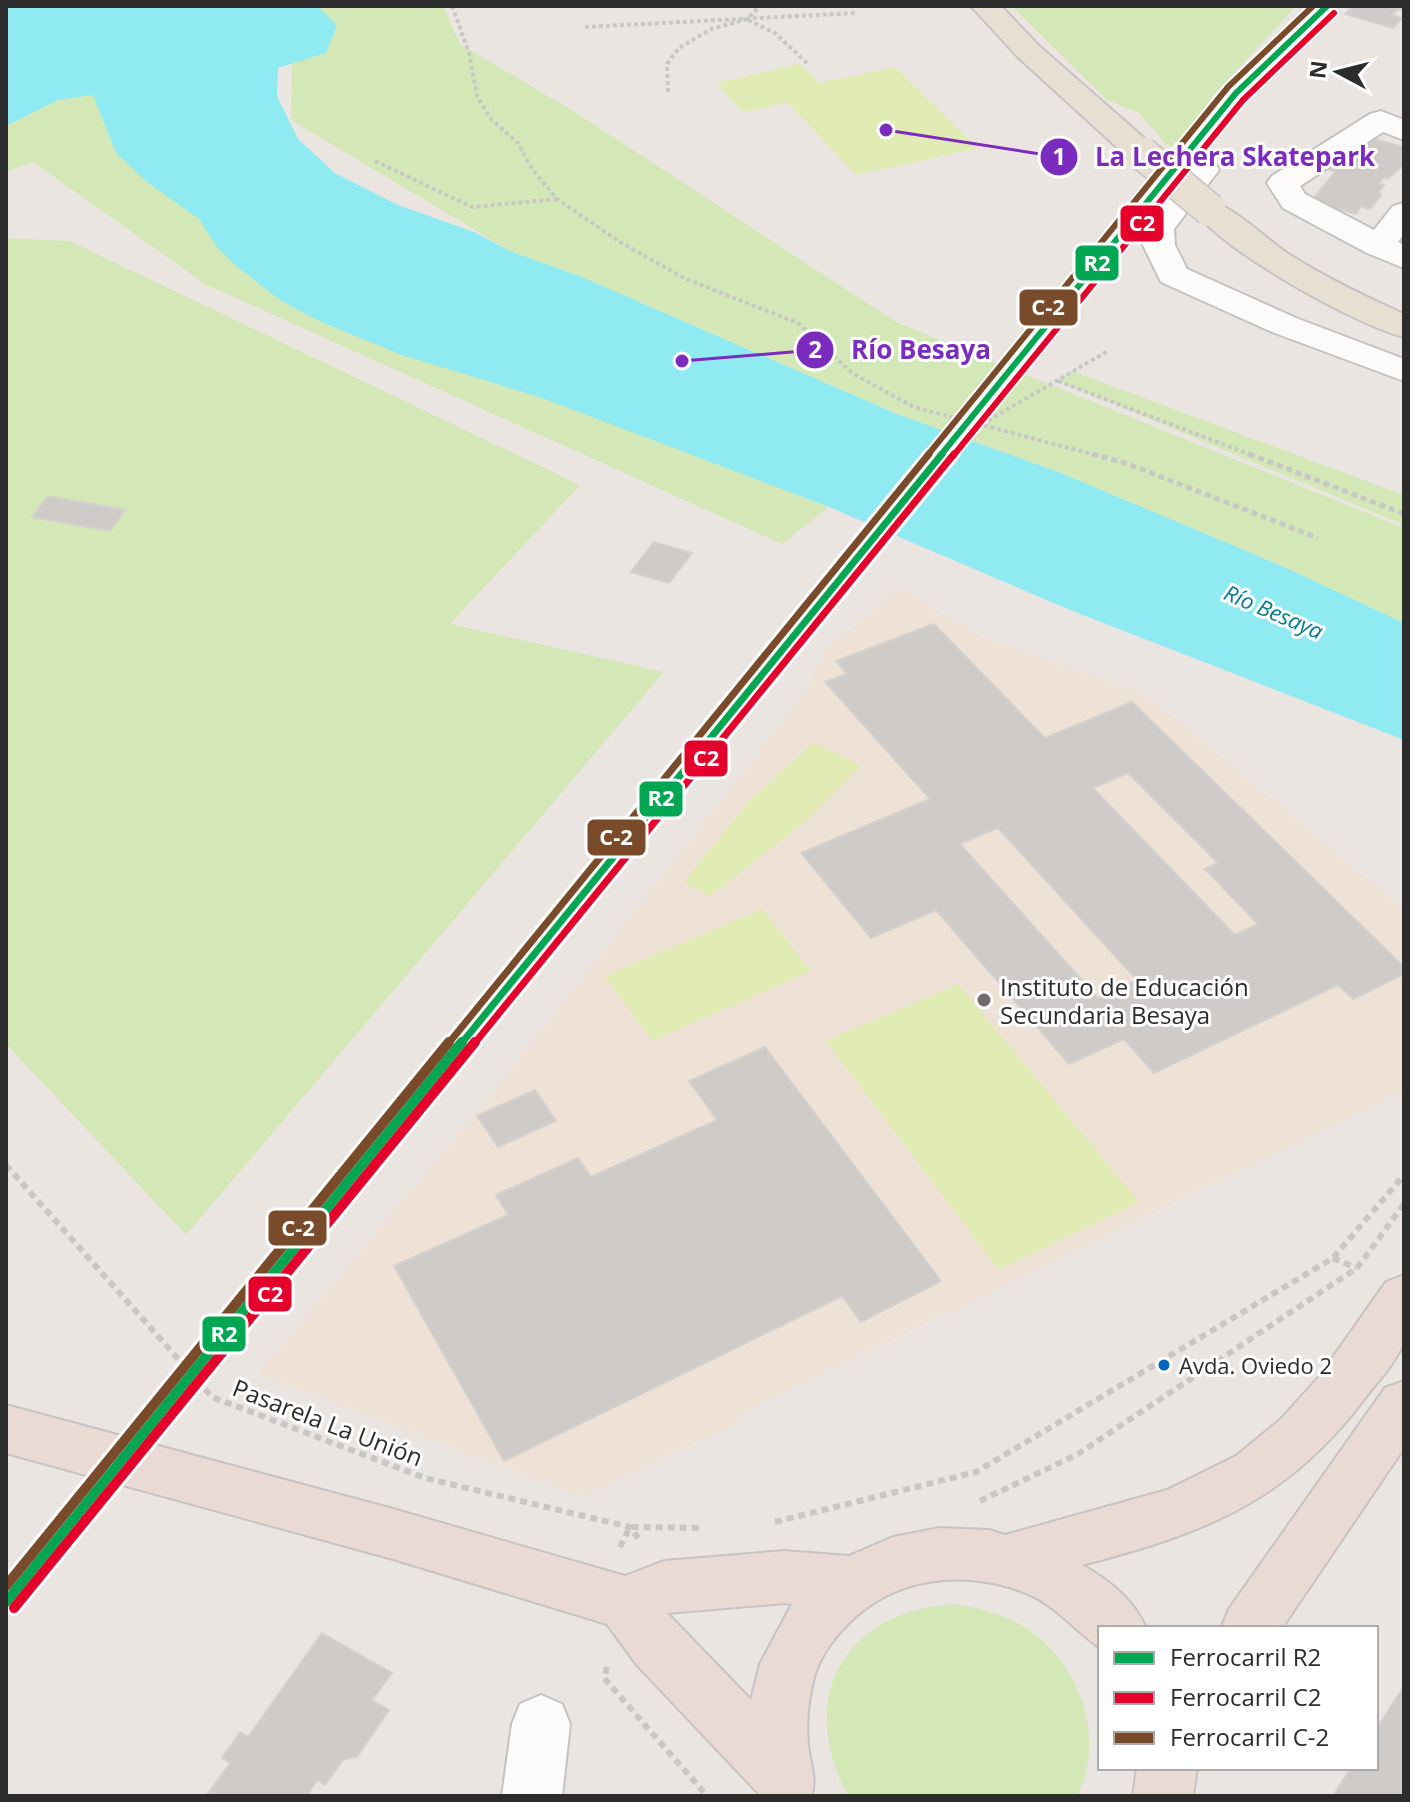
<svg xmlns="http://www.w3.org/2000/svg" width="1410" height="1802" font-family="'Open Sans',sans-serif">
<rect width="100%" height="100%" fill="#ebe5e1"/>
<!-- education -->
<path fill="#eee1d5" d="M899,588L984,638L1146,694L1404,909V1091L737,1415L738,1423L581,1496L258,1374L486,1101L794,707L829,647Z"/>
<!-- green -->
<g fill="#d4e8b7">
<path d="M293,6H443L460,44L575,112L896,322L1404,528V623L1282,566L1061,473L897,414L582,277L510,251L291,120Z"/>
<path d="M1012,6H1296L1214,95L1175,149L1165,143L1139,113L1107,100Z"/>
<path d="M93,95L116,153L371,320L829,507L782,544L205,284L33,162L6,172V126L58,100Z"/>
<path d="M6,238L70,241L580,485L450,624L664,672L186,1235L6,1044Z"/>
<path d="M1072,371L1404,495V525L1058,381Z"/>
<path d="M957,1604C977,1608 996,1612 1015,1622C1076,1653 1109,1734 1077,1796H848C795,1698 845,1609 957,1604Z"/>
</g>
<!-- pitch -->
<g fill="#e1ecb4">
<path d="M800,64L819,83L895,67L978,148L856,175L788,103L743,112L716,83Z"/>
<path d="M813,743L861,765L800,826L710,896L684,882L752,798Z"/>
<path d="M762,909L811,971L652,1041L605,976Z"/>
<path d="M958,984L1139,1202L999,1270L826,1041Z"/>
</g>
<!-- water -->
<path fill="#8feaf2" d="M6,6H317L337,25L326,53L278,68L277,96L298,139L335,173L398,205L474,232L510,251L582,277L897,414L1061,473L1282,566L1404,623V740L1070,610L829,507L539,397L402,355L319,321L280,300L235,265L217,247L199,219L147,182L116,153L93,95L58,100L6,126Z"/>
<!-- building -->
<g fill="#cfcbc8" stroke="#d5d1cd" stroke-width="2" fill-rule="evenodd">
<path d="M1353,6H1404V10L1398,9L1391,15L1402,18L1393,28L1345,14Z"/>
<path d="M1363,136L1404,147L1401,155L1404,156V164L1388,179L1383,178L1379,183L1384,185L1379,192L1381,195L1370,209L1361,206L1356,214L1311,201L1335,172L1330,170L1335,163L1341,165Z"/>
<path d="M48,496L125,510L110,531L32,517Z"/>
<path d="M654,542L692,553L669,583L631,572Z"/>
<path d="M934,624L1045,738L1132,702L1404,967V974L1353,999L1338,985L1154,1073L1124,1039L1069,1064L936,910L871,938L801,853L930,799L825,682L847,674L836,661ZM1128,773L1218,863L1205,869L1258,924L1235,935L1093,788ZM998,828L1137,980L1098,998L960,844Z"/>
<path d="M765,1047L941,1281L861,1322L842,1296L504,1461L394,1266L508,1215L496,1195L578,1158L591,1177L717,1120L689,1081Z"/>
<path d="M535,1090L556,1121L498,1147L477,1116Z"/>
<path d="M322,1633L392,1673L372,1700L389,1710L357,1757L344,1759L325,1785L317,1780L307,1796H206L230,1763L222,1758L240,1732L248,1737Z"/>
<path d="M1404,1686V1796H1333L1351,1768H1376V1730Z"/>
</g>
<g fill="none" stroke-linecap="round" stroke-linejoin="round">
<defs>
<g id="minor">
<path d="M1381,111L1404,120V140L1383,132L1300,186L1305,194L1374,230L1393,206L1404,203V234L1398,242L1404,245V268L1367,253L1283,208L1267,183L1272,176L1370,114Z"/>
<path d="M1204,161L1215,163L1219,170L1174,229L1175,245L1187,269L1296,318L1404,359V381L1272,332L1161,282L1143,245L1142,228L1193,163Z"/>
<path d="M541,1695L562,1704L570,1724L562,1796H502L512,1724L520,1704Z"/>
</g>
<g id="major">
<path d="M971,6H1001L1039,46L1153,146L1157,153L1153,160L1142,162L1131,160L1019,58Z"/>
<path d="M1210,201C1234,207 1265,238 1287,253C1324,277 1364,296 1404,314V337C1356,325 1221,250 1194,210L1199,203Z"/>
</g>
<g id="highway">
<path d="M1404,1275C1404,1292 1409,1328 1403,1343C1397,1362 1377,1382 1365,1398C1288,1501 1203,1534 1082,1565C1109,1580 1134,1600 1146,1628H1100V1648C1073,1629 1054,1603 1021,1591C962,1570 897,1577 851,1621C834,1637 818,1659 813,1682C808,1702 806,1722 808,1743C809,1762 818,1779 811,1796H761L637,1665L607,1624L393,1559L6,1453V1405L393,1509L625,1576L664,1561L784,1551L849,1556L893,1537L940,1528L989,1530L1005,1535L1167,1490L1236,1456L1280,1420L1319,1377L1386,1282ZM784,1603L792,1604L760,1664L751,1700L667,1613Z"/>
<path d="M1404,1381V1448L1282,1628H1221L1229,1609L1385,1388Z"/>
<path d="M1137,1768H1197L1193,1796H1133Z"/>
</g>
</defs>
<!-- minor casing -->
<use href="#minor" stroke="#c4c3c3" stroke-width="4"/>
<!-- major casing -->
<use href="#major" stroke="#c6c3c2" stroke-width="4"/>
<!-- highway casing -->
<use href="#highway" stroke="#c6c3c2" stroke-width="4"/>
<!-- path-far2 -->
<g stroke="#c7c7c6" stroke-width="4" stroke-dasharray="4 3" stroke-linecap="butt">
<path d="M452,6L469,53L477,96L491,119L518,143L532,169L557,199L620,242L686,279L798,323L852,373L914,407L1099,456"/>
<path d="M748,20L775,33L808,64"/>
<path d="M585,27L855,13"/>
<path d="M668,92L667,64L679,48L711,29L747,19L760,6"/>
<path d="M375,161L472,207L557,199"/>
<path d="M1058,381L1254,456"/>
<path d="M982,424L1108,351"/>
</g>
<!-- path-far1 -->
<g stroke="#c7c7c6" stroke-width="5" stroke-dasharray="6 4" stroke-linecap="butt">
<path d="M1092,454L1128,464L1318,538"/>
<path d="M1249,454L1404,514"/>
</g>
<!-- path -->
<g stroke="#c7c7c6" stroke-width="6" stroke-dasharray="7 5" stroke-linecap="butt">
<path d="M6,1165L212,1397L425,1478L630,1527L641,1542"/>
<path d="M1333,1258L1356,1268"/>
<path d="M980,1501L1078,1454L1357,1268L1404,1204"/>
<path d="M775,1522L976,1472L1333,1258L1404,1175"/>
<path d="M620,1547L630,1527L702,1528"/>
<path d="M607,1667L604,1678L707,1796"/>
</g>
<!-- minor -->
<use href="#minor" fill="#fcfbfa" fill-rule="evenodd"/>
<!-- major -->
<use href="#major" fill="#e8dfd3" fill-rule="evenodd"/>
<!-- highway -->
<use href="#highway" fill="#e9dad4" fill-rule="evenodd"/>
<defs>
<path id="major-bridge" d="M1142,153L1210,210"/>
</defs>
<!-- major-bridge casing -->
<use href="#major-bridge" stroke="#c6c3c2" stroke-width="35" stroke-linecap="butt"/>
<!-- major-bridge -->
<use href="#major-bridge" stroke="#e8dfd3" stroke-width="32"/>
<defs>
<path id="rail-1-far2" d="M940,456L1236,93L1327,6"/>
<path id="rail-1-far1" d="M461,1044L942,454"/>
<path id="rail-1" d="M6,1602L462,1042"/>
<path id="rail-2-far2" d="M953,456L1243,100L1334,13"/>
<path id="rail-2-far1" d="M474,1044L954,454"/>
<path id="rail-2" d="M14,1608L475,1042"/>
<path id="rail-3-far2" d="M927,456L1228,87L1313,6"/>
<path id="rail-3-far1" d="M448,1044L929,454"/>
<path id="rail-3" d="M6,1586L449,1042"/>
</defs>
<!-- rail-1-far2 casing -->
<use href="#rail-1-far2" stroke="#fff" stroke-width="10"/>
<!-- rail-1-far1 casing -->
<use href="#rail-1-far1" stroke="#fff" stroke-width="13"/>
<!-- rail-1 casing -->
<use href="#rail-1" stroke="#fff" stroke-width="16"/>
<!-- rail-2-far2 casing -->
<use href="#rail-2-far2" stroke="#fff" stroke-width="10"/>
<!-- rail-2-far1 casing -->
<use href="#rail-2-far1" stroke="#fff" stroke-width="13"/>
<!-- rail-2 casing -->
<use href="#rail-2" stroke="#fff" stroke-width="16"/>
<!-- rail-3-far2 casing -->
<use href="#rail-3-far2" stroke="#fff" stroke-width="10"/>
<!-- rail-3-far1 casing -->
<use href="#rail-3-far1" stroke="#fff" stroke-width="13"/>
<!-- rail-3 casing -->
<use href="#rail-3" stroke="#fff" stroke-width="16"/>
<!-- rail-1-far2 -->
<use href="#rail-1-far2" stroke="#00a651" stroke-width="6"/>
<!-- rail-1-far1 -->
<use href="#rail-1-far1" stroke="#00a651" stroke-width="7"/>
<!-- rail-1 -->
<use href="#rail-1" stroke="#00a651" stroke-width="10"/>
<!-- rail-2-far2 -->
<use href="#rail-2-far2" stroke="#e4002b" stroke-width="6"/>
<!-- rail-2-far1 -->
<use href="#rail-2-far1" stroke="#e4002b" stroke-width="7"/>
<!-- rail-2 -->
<use href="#rail-2" stroke="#e4002b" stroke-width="10"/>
<!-- rail-3-far2 -->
<use href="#rail-3-far2" stroke="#7a4b2a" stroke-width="6"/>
<!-- rail-3-far1 -->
<use href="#rail-3-far1" stroke="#7a4b2a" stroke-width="7"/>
<!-- rail-3 -->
<use href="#rail-3" stroke="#7a4b2a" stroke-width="10"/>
</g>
<!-- markers -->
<circle fill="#6f6d6b" stroke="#fff" stroke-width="3" cx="984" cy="1000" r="8"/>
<circle fill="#0065bd" stroke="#fff" stroke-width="3" cx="1164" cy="1365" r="7"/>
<g text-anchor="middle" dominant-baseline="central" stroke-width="6" stroke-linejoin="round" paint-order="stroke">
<!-- far-water labels -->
<g font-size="22" font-style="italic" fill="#037b93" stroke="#fff">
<text transform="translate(1274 611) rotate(23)">Río Besaya</text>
</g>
<!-- bus labels -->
<g font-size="22" fill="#2c2c2c" stroke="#fff" text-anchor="start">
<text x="1179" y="1365">Avda. Oviedo 2</text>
</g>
<!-- poi labels -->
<g font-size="24" fill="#2c2c2c" stroke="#fff" text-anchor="start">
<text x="1000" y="986">Instituto de Educación<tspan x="1000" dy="28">Secundaria Besaya</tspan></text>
</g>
<!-- street labels -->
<g font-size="24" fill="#2c2c2c" stroke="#fff">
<text transform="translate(328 1422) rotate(21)">Pasarela La Unión</text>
</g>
</g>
<!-- callouts -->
<path fill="none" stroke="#7b2cbf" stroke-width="3" d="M886 130L1059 157M682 361L815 350"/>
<g fill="#7b2cbf" stroke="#fff" stroke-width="3">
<circle cx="886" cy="130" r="8"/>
<circle cx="682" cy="361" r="8"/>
<circle cx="1059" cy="157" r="20"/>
<circle cx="815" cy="350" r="20"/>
</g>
<g font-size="24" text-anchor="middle" font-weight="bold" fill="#fff">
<text x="1059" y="165">1</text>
<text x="815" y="358">2</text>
</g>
<g font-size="26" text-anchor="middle" font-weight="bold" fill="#7b2cbf" stroke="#fff" stroke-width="6" stroke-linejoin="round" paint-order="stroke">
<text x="1235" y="166">La Lechera Skatepark</text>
<text x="921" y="359">Río Besaya</text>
</g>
<g stroke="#fff" stroke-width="3">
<rect x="1119" y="204" width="46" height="39" rx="8" fill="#e4002b"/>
<rect x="1074" y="244" width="46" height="38" rx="8" fill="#00a651"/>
<rect x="1018" y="288" width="61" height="39" rx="8" fill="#7a4b2a"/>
<rect x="683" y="739" width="46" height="39" rx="8" fill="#e4002b"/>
<rect x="638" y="780" width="46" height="38" rx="8" fill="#00a651"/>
<rect x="586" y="818" width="61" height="39" rx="8" fill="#7a4b2a"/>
<rect x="267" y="1209" width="61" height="38" rx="8" fill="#7a4b2a"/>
<rect x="247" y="1275" width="46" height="38" rx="8" fill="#e4002b"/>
<rect x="201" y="1315" width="46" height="38" rx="8" fill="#00a651"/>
</g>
<g font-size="22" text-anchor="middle" font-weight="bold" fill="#fff">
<text x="1142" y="231">C2</text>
<text x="1097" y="271">R2</text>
<text x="1048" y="315">C-2</text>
<text x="706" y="766">C2</text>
<text x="661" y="806">R2</text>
<text x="616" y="845">C-2</text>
<text x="298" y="1236">C-2</text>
<text x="270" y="1302">C2</text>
<text x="224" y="1342">R2</text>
</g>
<!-- border -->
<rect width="1410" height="1802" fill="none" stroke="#2c2c2c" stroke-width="16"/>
<!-- legend -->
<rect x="1098" y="1626" width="280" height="144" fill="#ffffff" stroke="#ababab" stroke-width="2"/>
<rect x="1114" y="1652" width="40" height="12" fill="#00a651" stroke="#ababab" stroke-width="2"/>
<text x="1170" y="1666" font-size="24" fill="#2c2c2c">Ferrocarril R2</text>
<rect x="1114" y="1692" width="40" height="12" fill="#e4002b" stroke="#ababab" stroke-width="2"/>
<text x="1170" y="1706" font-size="24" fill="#2c2c2c">Ferrocarril C2</text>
<rect x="1114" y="1732" width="40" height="12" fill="#7a4b2a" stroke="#ababab" stroke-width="2"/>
<text x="1170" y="1746" font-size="24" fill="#2c2c2c">Ferrocarril C-2</text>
<!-- north arrow -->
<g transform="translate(1338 72) rotate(277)" stroke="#ffffff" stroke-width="6" paint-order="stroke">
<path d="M0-6L14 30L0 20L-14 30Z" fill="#2c2c2c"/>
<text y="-12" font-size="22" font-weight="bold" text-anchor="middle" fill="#2c2c2c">N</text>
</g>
</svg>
